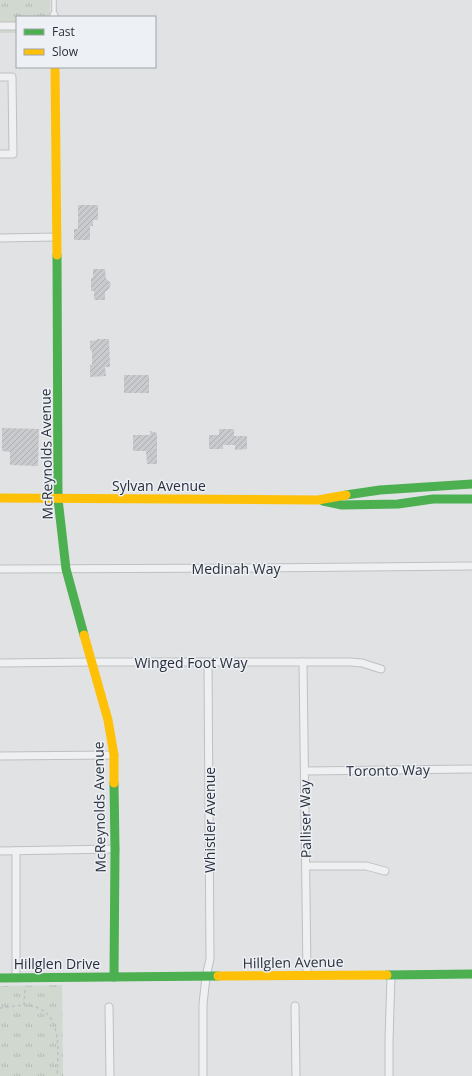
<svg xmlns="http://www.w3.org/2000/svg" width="472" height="1076" font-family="'Open Sans',sans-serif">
<defs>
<pattern id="grass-tufts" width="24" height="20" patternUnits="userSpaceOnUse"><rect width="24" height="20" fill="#d0d8d0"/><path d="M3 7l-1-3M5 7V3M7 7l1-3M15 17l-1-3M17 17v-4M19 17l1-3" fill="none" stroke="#b3bab4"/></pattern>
<pattern id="building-hatch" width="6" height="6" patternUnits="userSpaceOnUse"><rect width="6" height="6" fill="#c8cacd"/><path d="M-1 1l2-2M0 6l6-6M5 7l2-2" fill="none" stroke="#acaeb1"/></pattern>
</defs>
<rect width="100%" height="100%" fill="#e0e2e4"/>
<!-- grass -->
<g fill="url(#grass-tufts)">
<path d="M0,0H50V17H17V33H0Z"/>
<path d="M62,985L63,1076H0V986Z"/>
</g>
<!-- building -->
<g fill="url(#building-hatch)">
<path d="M78,205H98V220H93V226H90V240H74V229H78Z"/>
<path d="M93,269H105L106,279L111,283L109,289L105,292V300H94V291H91V278H93Z"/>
<path d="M97,339H109L110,367H105L106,376L90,377V365H92V351L90,350V341L97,340Z"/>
<rect x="124" y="375" width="25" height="18"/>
<path d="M2,428L39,429L38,466L10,465V452L2,451Z"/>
<path d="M219,429H234V436H247V449L235,450V445H223V449H209V435H219Z"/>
<path d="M150,431L157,433V464H147L146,451H133V435H150Z"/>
</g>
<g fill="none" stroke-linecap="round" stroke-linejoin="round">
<defs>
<path id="lane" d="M54,0V15"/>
<g id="street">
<path d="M54,15V17"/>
<path d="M0,26H17"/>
<path d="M0,77H12L13,154H0"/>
<path d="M0,238L57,237"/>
<path d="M0,569L255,568L472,566"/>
<path d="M303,662L307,975"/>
<path d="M0,663L91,662H350L362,663L381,669"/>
<path d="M0,756L114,755"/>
<path d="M305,771L472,769"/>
<path d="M0,851L115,849"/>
<path d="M16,851V978"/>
<path d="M306,866H366L385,871"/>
<path d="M295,1006L296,1076"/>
<path d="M109,1007L110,1076"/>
<path d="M203,1076V1004L206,977L210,959L208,663"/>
<path d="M389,1076V1041L391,975"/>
</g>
</defs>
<!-- lane casing -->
<use href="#lane" stroke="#bec0c2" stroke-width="5.5"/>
<!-- street casing -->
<use href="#street" stroke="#bec0c2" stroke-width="9"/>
<!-- path -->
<g stroke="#bec0c4" stroke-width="1.5" stroke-dasharray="3 3" stroke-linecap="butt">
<path d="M24,1005L25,987"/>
<path d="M0,1008C10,1007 21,1004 31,1006C63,1011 58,1052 57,1076"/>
</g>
<!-- lane -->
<use href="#lane" stroke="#eff0f1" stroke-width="3.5"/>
<!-- street -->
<use href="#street" stroke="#eff0f1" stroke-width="7"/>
<!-- fast -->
<g stroke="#4caf50" stroke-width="9">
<path d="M57,255L58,499L66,569L84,635"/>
<path d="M346,495L380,490L472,484"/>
<path d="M323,501L342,505L398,504L433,499H472"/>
<path d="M387,975L472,974"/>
<path d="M114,977L115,849L114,783"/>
<path d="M0,978L218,976"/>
</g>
<!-- slow -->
<g stroke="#ffc107" stroke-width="9">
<path d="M55,67L57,255"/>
<path d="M0,498L318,500L346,495"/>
<path d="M84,635L108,720L114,755V783"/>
<path d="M218,976L387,975"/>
</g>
</g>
<g text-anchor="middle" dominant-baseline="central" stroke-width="3" stroke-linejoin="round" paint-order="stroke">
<!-- street labels -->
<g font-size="14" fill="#292f3c" stroke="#edf0f4">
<text transform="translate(46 454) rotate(-91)">McReynolds Avenue</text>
<text x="159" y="485">Sylvan Avenue</text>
<text x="236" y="568">Medinah Way</text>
<text x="191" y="662">Winged Foot Way</text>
<text transform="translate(388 770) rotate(-1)">Toronto Way</text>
<text transform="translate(99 807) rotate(-91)">McReynolds Avenue</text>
<text transform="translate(305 819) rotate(-91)">Palliser Way</text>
<text transform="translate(209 820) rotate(-90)">Whistler Avenue</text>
<text transform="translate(293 962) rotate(-1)">Hillglen Avenue</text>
<text x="57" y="963">Hillglen Drive</text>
</g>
</g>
<!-- legend -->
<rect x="16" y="16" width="140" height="52" fill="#edf0f4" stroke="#9fa3aa"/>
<rect x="24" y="29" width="20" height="6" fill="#4caf50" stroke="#9fa3aa"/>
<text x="52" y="36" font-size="12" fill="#292f3c">Fast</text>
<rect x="24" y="49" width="20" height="6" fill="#ffc107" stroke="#9fa3aa"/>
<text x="52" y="56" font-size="12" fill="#292f3c">Slow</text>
</svg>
